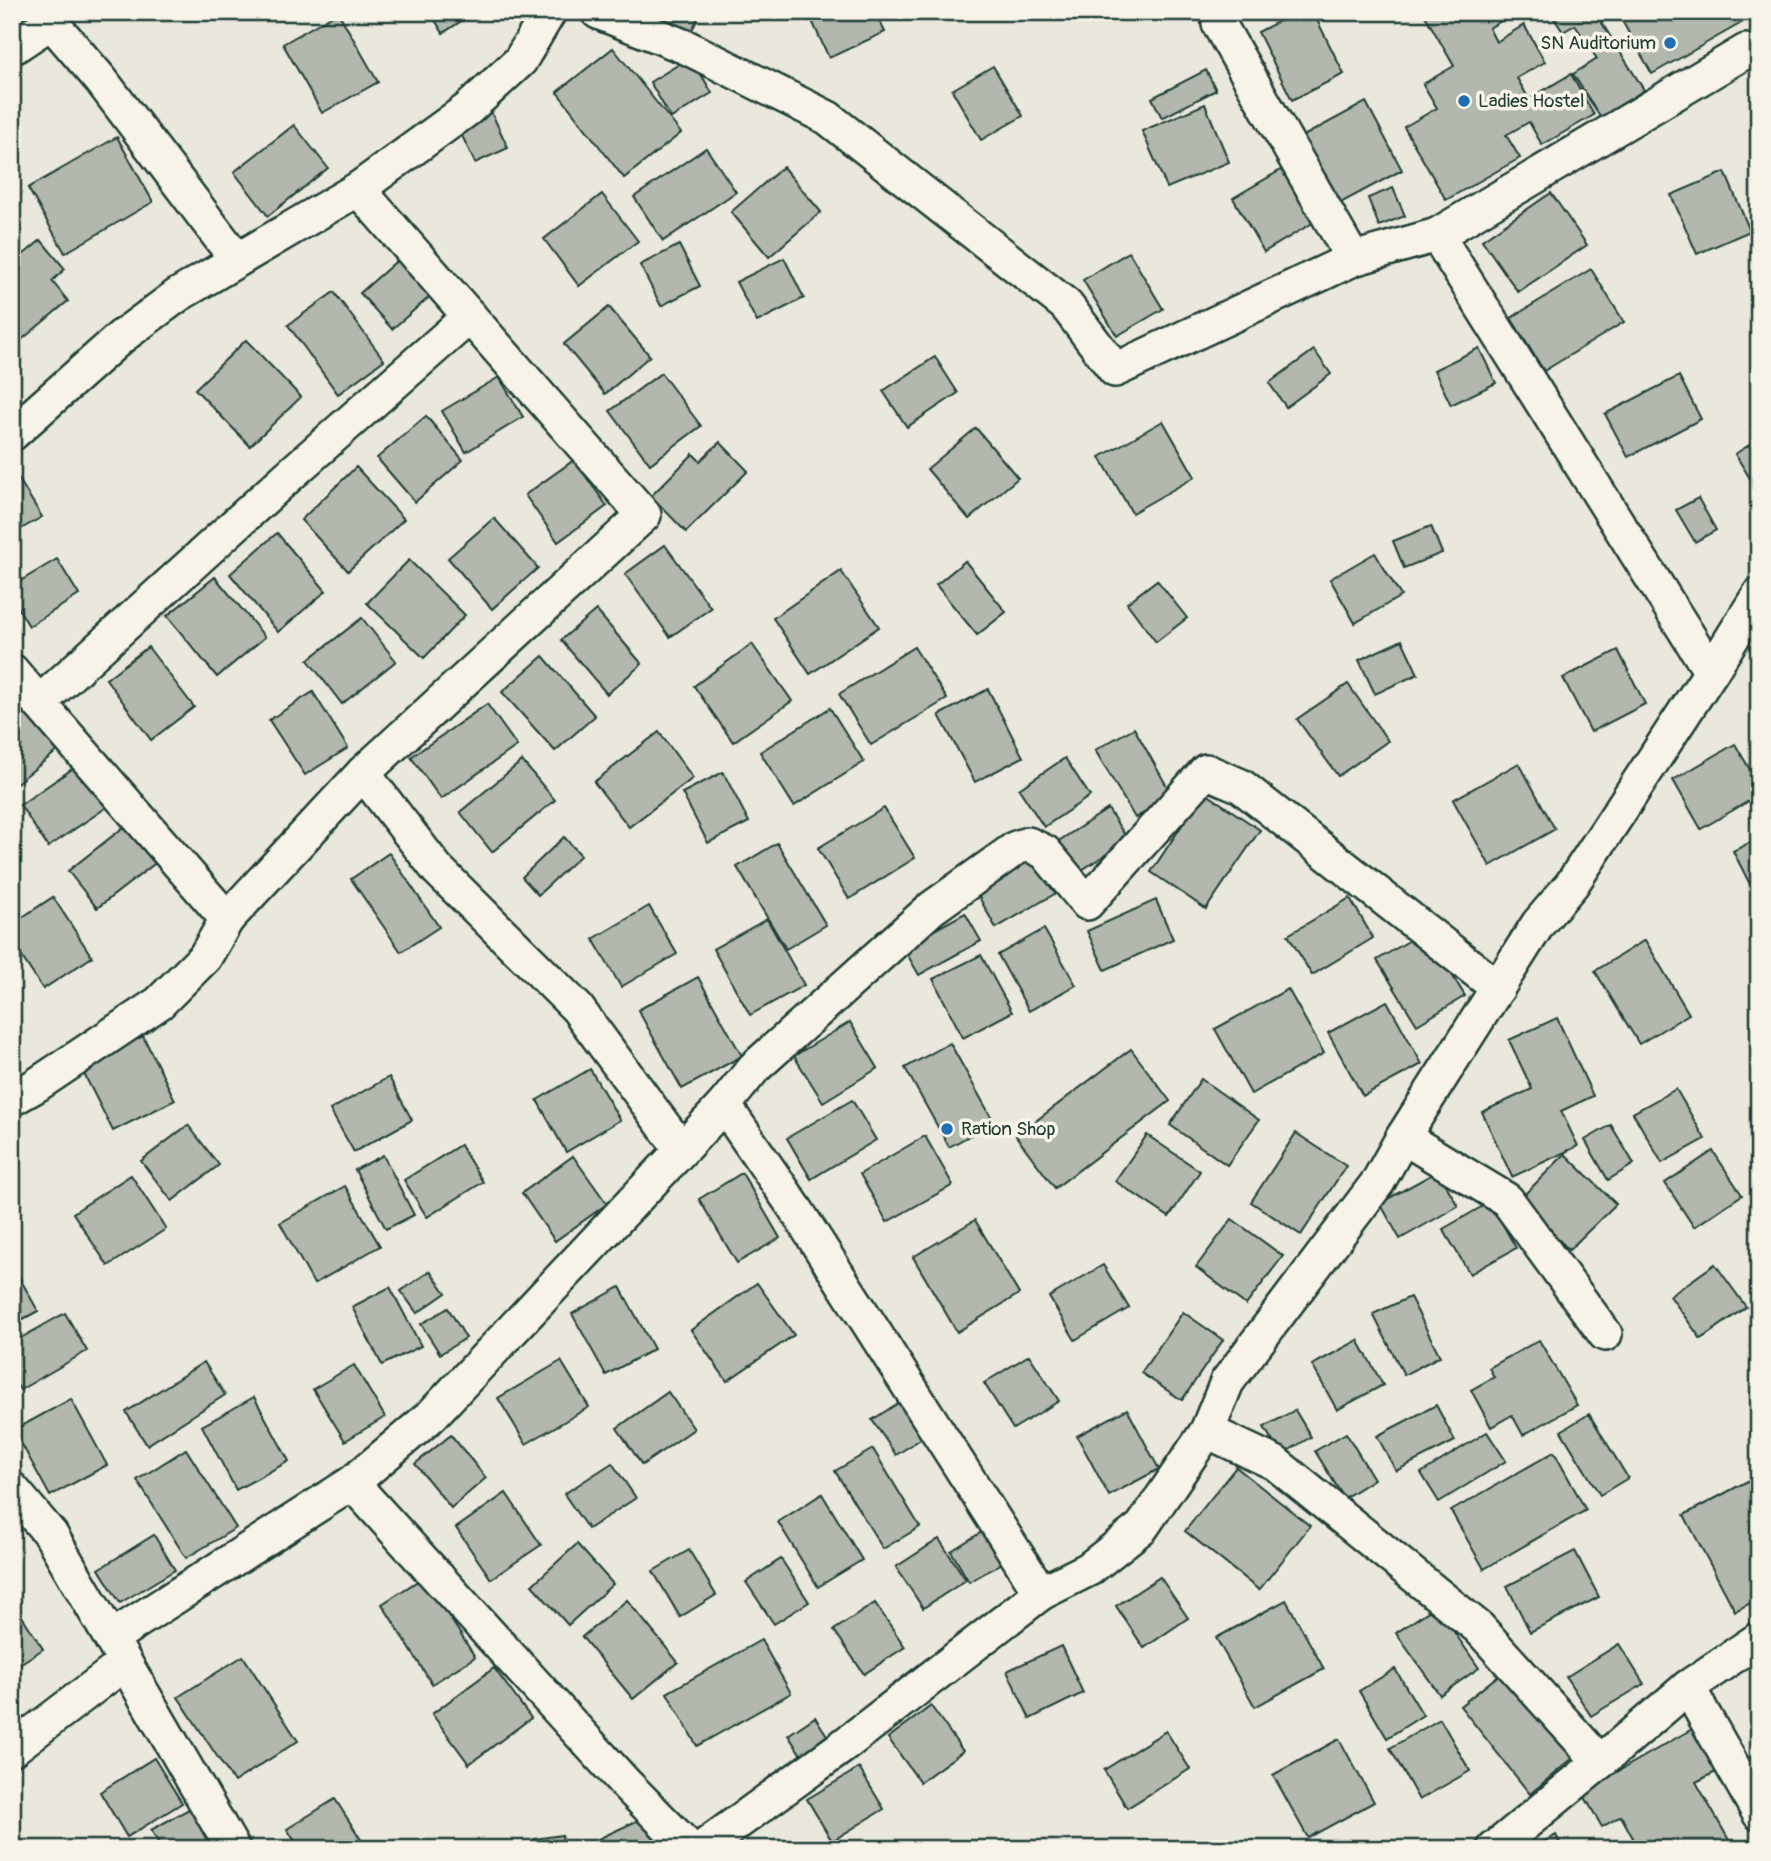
<svg xmlns="http://www.w3.org/2000/svg" width="1771" height="1861" font-family="Pangolin,sans-serif">
<rect width="100%" height="100%" fill="#eae8dd"/>
<filter id="ink" filterUnits="userSpaceOnUse"><feTurbulence type="fractalNoise" baseFrequency=".0143" numOctaves="2"/><feDisplacementMap in="SourceGraphic" scale="14" xChannelSelector="R" yChannelSelector="G"/><feConvolveMatrix kernelMatrix="1 2 1 2 8 2 1 2 1" color-interpolation-filters="sRGB"/></filter>
<g filter="url(#ink)">
<!-- building -->
<g fill="#b2b8ae" stroke="#1f3d34" stroke-width="2">
<path d="M338,12L378,82L322,113L283,44Z"/>
<path d="M430,12H475L443,33Z"/>
<path d="M642,12H701L689,36Z"/>
<path d="M808,12H875L885,32L829,58Z"/>
<path d="M1297,12H1313L1344,74L1292,100L1258,32Z"/>
<path d="M1423,12H1517L1489,28L1496,42L1524,25L1545,62L1517,78L1529,99L1571,74L1594,115L1542,145L1529,122L1506,135L1520,158L1446,200L1404,127L1437,108L1423,84L1454,66Z"/>
<path d="M1557,12H1595L1644,90L1601,118L1573,74L1597,59L1575,25L1563,32L1552,15Z"/>
<path d="M1617,12H1759V13L1652,74Z"/>
<path d="M613,48L681,133L624,178L557,92Z"/>
<path d="M691,57L712,93L671,118L650,82Z"/>
<path d="M993,66L1023,116L981,140L952,90Z"/>
<path d="M1206,70L1216,90L1162,118L1152,98Z"/>
<path d="M1366,102L1402,170L1335,206L1298,139Z"/>
<path d="M1205,104L1229,162L1167,188L1142,131Z"/>
<path d="M488,105L508,148L475,163L455,121Z"/>
<path d="M294,125L328,168L268,216L234,172Z"/>
<path d="M117,137L153,202L65,253L28,188Z"/>
<path d="M706,148L736,192L663,241L634,197Z"/>
<path d="M783,167L821,212L769,257L731,212Z"/>
<path d="M1286,167L1316,221L1264,252L1233,198Z"/>
<path d="M1725,172L1750,231L1697,254L1671,195Z"/>
<path d="M1393,188L1405,216L1379,226L1368,198Z"/>
<path d="M1551,193L1587,245L1518,292L1482,240Z"/>
<path d="M602,194L638,241L579,286L544,239Z"/>
<path d="M41,240L65,269L52,281L68,301L13,347L12,253L18,259Z"/>
<path d="M679,245L700,286L661,306L640,265Z"/>
<path d="M1129,252L1163,309L1117,336L1083,280Z"/>
<path d="M401,257L433,294L392,329L360,293Z"/>
<path d="M784,258L804,298L757,322L736,282Z"/>
<path d="M1591,269L1624,322L1544,371L1511,318Z"/>
<path d="M334,292L384,360L338,394L288,325Z"/>
<path d="M609,307L650,356L605,394L564,344Z"/>
<path d="M246,340L301,397L250,446L195,389Z"/>
<path d="M1479,348L1496,383L1451,405L1434,370Z"/>
<path d="M1314,350L1331,374L1286,407L1269,383Z"/>
<path d="M935,357L958,393L907,427L883,391Z"/>
<path d="M661,373L701,426L650,464L610,411Z"/>
<path d="M1679,376L1701,419L1628,457L1605,414Z"/>
<path d="M499,377L523,417L466,452L442,411Z"/>
<path d="M426,416L463,460L415,502L377,458Z"/>
<path d="M1163,421L1195,477L1132,513L1100,457Z"/>
<path d="M976,428L1018,478L969,519L927,469Z"/>
<path d="M1759,439V493L1735,454Z"/>
<path d="M720,442L748,471L686,532L651,496L693,454L700,461Z"/>
<path d="M574,460L607,506L558,542L525,495Z"/>
<path d="M356,467L404,519L348,571L301,520Z"/>
<path d="M12,468L42,517L12,534Z"/>
<path d="M1698,498L1716,530L1695,542L1676,510Z"/>
<path d="M494,518L538,568L492,609L448,558Z"/>
<path d="M1431,526L1442,553L1404,568L1393,541Z"/>
<path d="M277,533L326,591L278,632L230,574Z"/>
<path d="M665,545L711,608L670,637L625,574Z"/>
<path d="M1375,553L1401,596L1355,623L1330,579Z"/>
<path d="M57,559L79,595L29,626L12,598V586Z"/>
<path d="M409,560L465,615L424,658L367,603Z"/>
<path d="M965,561L1006,612L977,635L936,585Z"/>
<path d="M841,571L879,627L810,674L773,618Z"/>
<path d="M215,577L265,637L217,677L167,616Z"/>
<path d="M1157,580L1187,618L1156,642L1127,603Z"/>
<path d="M596,610L642,664L607,694L561,640Z"/>
<path d="M362,618L396,661L342,704L308,660Z"/>
<path d="M1402,640L1418,674L1375,694L1359,660Z"/>
<path d="M752,644L792,701L733,742L694,686Z"/>
<path d="M148,647L194,707L151,740L106,679Z"/>
<path d="M914,647L947,699L871,745L839,694Z"/>
<path d="M1618,650L1645,704L1591,732L1563,678Z"/>
<path d="M543,656L595,716L555,751L502,692Z"/>
<path d="M1348,684L1388,741L1338,776L1297,719Z"/>
<path d="M988,689L1023,757L975,782L939,715Z"/>
<path d="M313,692L348,748L305,775L269,720Z"/>
<path d="M21,697L61,748L13,786L12,704Z"/>
<path d="M487,704L517,746L441,799L411,757Z"/>
<path d="M830,708L864,762L794,806L760,752Z"/>
<path d="M1134,728L1173,797L1135,818L1095,750Z"/>
<path d="M659,732L693,778L629,827L594,782Z"/>
<path d="M1735,744L1759,785V795L1701,829L1673,780Z"/>
<path d="M1065,758L1090,796L1044,827L1019,789Z"/>
<path d="M522,761L555,800L492,852L460,812Z"/>
<path d="M1519,763L1555,829L1490,866L1453,800Z"/>
<path d="M78,765L107,807L48,847L20,805Z"/>
<path d="M723,772L749,822L708,843L682,793Z"/>
<path d="M1204,792L1260,830L1206,909L1151,872Z"/>
<path d="M884,808L915,858L849,899L818,848Z"/>
<path d="M1108,809L1128,840L1074,875L1054,844Z"/>
<path d="M129,823L158,861L97,908L68,871Z"/>
<path d="M564,837L581,855L538,895L522,877Z"/>
<path d="M1759,838V902L1733,851Z"/>
<path d="M777,843L826,925L786,949L737,867Z"/>
<path d="M389,853L439,927L401,952L351,879Z"/>
<path d="M1036,855L1058,892L996,928L975,890Z"/>
<path d="M53,897L92,957L43,989L12,942V924Z"/>
<path d="M1350,898L1373,938L1312,975L1288,935Z"/>
<path d="M1156,900L1173,939L1105,970L1087,931Z"/>
<path d="M649,906L677,954L621,987L593,939Z"/>
<path d="M965,913L981,941L919,975L903,947Z"/>
<path d="M767,919L804,985L750,1015L713,949Z"/>
<path d="M1044,929L1076,985L1029,1011L998,955Z"/>
<path d="M1425,931L1465,996L1417,1025L1377,960Z"/>
<path d="M1645,940L1689,1014L1639,1044L1595,971Z"/>
<path d="M981,955L1012,1012L963,1038L933,979Z"/>
<path d="M698,977L742,1056L682,1089L638,1010Z"/>
<path d="M1288,989L1324,1053L1251,1094L1215,1029Z"/>
<path d="M1387,1001L1422,1064L1363,1096L1328,1033Z"/>
<path d="M1557,1018L1593,1096L1561,1111L1578,1146L1512,1177L1482,1112L1532,1089L1509,1040Z"/>
<path d="M850,1022L878,1068L823,1102L794,1056Z"/>
<path d="M143,1036L175,1100L113,1131L81,1068Z"/>
<path d="M950,1043L994,1122L949,1147L905,1068Z"/>
<path d="M1131,1049L1170,1101L1055,1188L1016,1136Z"/>
<path d="M590,1069L620,1120L566,1152L537,1100Z"/>
<path d="M389,1077L412,1120L354,1152L330,1110Z"/>
<path d="M1201,1079L1259,1120L1227,1165L1170,1125Z"/>
<path d="M1676,1089L1705,1139L1662,1163L1633,1113Z"/>
<path d="M852,1100L876,1140L811,1179L787,1138Z"/>
<path d="M188,1125L219,1165L172,1201L141,1161Z"/>
<path d="M1611,1125L1634,1164L1608,1180L1585,1140Z"/>
<path d="M1296,1133L1346,1166L1301,1235L1251,1202Z"/>
<path d="M1147,1135L1200,1171L1169,1217L1115,1181Z"/>
<path d="M925,1136L953,1185L887,1222L860,1174Z"/>
<path d="M460,1145L483,1182L427,1217L404,1180Z"/>
<path d="M1713,1151L1742,1195L1694,1227L1665,1183Z"/>
<path d="M1565,1154L1616,1204L1569,1250L1519,1200Z"/>
<path d="M383,1155L414,1215L386,1229L355,1170Z"/>
<path d="M573,1156L607,1204L555,1241L522,1193Z"/>
<path d="M1438,1171L1458,1206L1400,1239L1380,1203Z"/>
<path d="M742,1173L780,1238L737,1263L699,1199Z"/>
<path d="M131,1175L166,1229L108,1266L73,1213Z"/>
<path d="M345,1186L380,1246L314,1284L280,1223Z"/>
<path d="M1490,1202L1516,1248L1470,1274L1443,1229Z"/>
<path d="M1232,1219L1283,1256L1246,1305L1196,1267Z"/>
<path d="M975,1220L1019,1294L957,1332L913,1257Z"/>
<path d="M12,1264L38,1311L12,1325Z"/>
<path d="M1715,1264L1746,1307L1701,1339L1670,1296Z"/>
<path d="M1103,1265L1129,1308L1075,1340L1049,1297Z"/>
<path d="M430,1271L446,1293L417,1313L401,1291Z"/>
<path d="M757,1283L794,1335L727,1381L691,1330Z"/>
<path d="M390,1287L421,1346L382,1365L352,1307Z"/>
<path d="M620,1287L654,1349L606,1375L572,1314Z"/>
<path d="M1410,1297L1440,1356L1404,1375L1373,1314Z"/>
<path d="M448,1308L466,1338L440,1354L421,1324Z"/>
<path d="M1183,1312L1223,1340L1182,1400L1141,1373Z"/>
<path d="M65,1313L87,1351L20,1390L12,1377V1343Z"/>
<path d="M1358,1340L1383,1385L1337,1410L1312,1365Z"/>
<path d="M1539,1340L1577,1405L1523,1435L1512,1415L1491,1427L1471,1390L1494,1377L1489,1368Z"/>
<path d="M1029,1355L1059,1401L1013,1429L984,1383Z"/>
<path d="M561,1361L589,1407L526,1444L498,1398Z"/>
<path d="M204,1362L225,1395L147,1445L126,1412Z"/>
<path d="M354,1365L385,1417L345,1441L313,1389Z"/>
<path d="M668,1392L694,1429L642,1465L617,1428Z"/>
<path d="M909,1396L933,1431L896,1455L872,1420Z"/>
<path d="M254,1397L289,1461L236,1490L202,1426Z"/>
<path d="M71,1399L107,1465L50,1496L14,1430Z"/>
<path d="M1436,1405L1455,1441L1396,1471L1377,1436Z"/>
<path d="M1127,1409L1159,1469L1109,1496L1077,1436Z"/>
<path d="M1295,1410L1311,1437L1281,1455L1264,1427Z"/>
<path d="M1589,1414L1628,1478L1600,1495L1561,1431Z"/>
<path d="M1487,1432L1506,1461L1439,1502L1421,1473Z"/>
<path d="M1346,1433L1374,1479L1344,1498L1315,1451Z"/>
<path d="M451,1435L486,1478L451,1508L415,1464Z"/>
<path d="M186,1449L236,1528L186,1558L137,1480Z"/>
<path d="M873,1449L920,1527L883,1549L835,1471Z"/>
<path d="M1554,1452L1586,1510L1484,1569L1451,1511Z"/>
<path d="M612,1463L636,1498L588,1529L564,1494Z"/>
<path d="M1236,1467L1310,1526L1259,1590L1185,1531Z"/>
<path d="M1759,1475V1599L1735,1611L1684,1515Z"/>
<path d="M506,1493L541,1545L491,1579L456,1528Z"/>
<path d="M822,1494L862,1560L818,1587L778,1522Z"/>
<path d="M985,1530L1004,1562L969,1582L951,1551Z"/>
<path d="M154,1535L175,1570L120,1603L99,1569Z"/>
<path d="M939,1539L966,1580L923,1608L896,1567Z"/>
<path d="M577,1544L613,1584L568,1625L532,1585Z"/>
<path d="M689,1550L716,1595L680,1617L653,1571Z"/>
<path d="M1575,1551L1599,1597L1530,1632L1507,1586Z"/>
<path d="M781,1559L809,1602L774,1624L746,1582Z"/>
<path d="M424,1577L475,1657L432,1684L382,1604Z"/>
<path d="M1160,1577L1188,1618L1144,1648L1116,1606Z"/>
<path d="M627,1600L678,1662L633,1699L582,1637Z"/>
<path d="M1286,1600L1324,1669L1255,1707L1216,1638Z"/>
<path d="M875,1603L905,1647L864,1674L834,1630Z"/>
<path d="M1436,1606L1479,1668L1440,1695L1396,1633Z"/>
<path d="M20,1613L43,1649L12,1669V1617Z"/>
<path d="M761,1640L791,1693L697,1746L667,1693Z"/>
<path d="M1619,1644L1644,1684L1591,1716L1566,1677Z"/>
<path d="M1061,1646L1083,1693L1030,1719L1007,1671Z"/>
<path d="M243,1656L298,1741L234,1782L178,1697Z"/>
<path d="M494,1668L531,1718L469,1764L432,1714Z"/>
<path d="M1395,1669L1423,1715L1387,1738L1359,1691Z"/>
<path d="M1504,1671L1573,1758L1530,1794L1460,1706Z"/>
<path d="M931,1706L963,1751L920,1782L888,1738Z"/>
<path d="M815,1717L830,1740L803,1758L788,1735Z"/>
<path d="M1440,1719L1470,1771L1419,1800L1390,1748Z"/>
<path d="M1692,1729L1716,1772L1696,1782L1734,1849H1639L1621,1816L1602,1827L1582,1792Z"/>
<path d="M1166,1731L1190,1769L1127,1808L1104,1770Z"/>
<path d="M1339,1739L1374,1802L1308,1838L1273,1775Z"/>
<path d="M154,1758L182,1803L127,1837L100,1792Z"/>
<path d="M859,1768L884,1809L832,1841L807,1799Z"/>
<path d="M335,1799L367,1849H300L287,1829Z"/>
<path d="M198,1804L222,1849H162L151,1830Z"/>
<path d="M647,1816L663,1849H579V1848Z"/>
<path d="M562,1835L564,1849H535L534,1839Z"/>
<path d="M1556,1835L1563,1849H1530Z"/>
</g>
<g fill="none" stroke-linecap="round" stroke-linejoin="round">
<defs>
<g id="minor">
<path d="M598,12L688,48L828,118L1066,305L1115,370L1353,259L1437,235L1711,672"/>
<path d="M1219,24L1353,259"/>
<path d="M12,48L51,22L101,80L237,260"/>
<path d="M358,189L644,515L363,773L227,919L39,703L293,472L470,316"/>
<path d="M1437,235L1746,51"/>
<path d="M12,434L121,337L178,295L358,189L468,109L520,61L549,12"/>
<path d="M12,671L39,703"/>
<path d="M363,773L437,869L577,1008L681,1149"/>
<path d="M12,1099L35,1086L159,1003L205,957L227,919"/>
<path d="M724,1105L754,1068L932,908L1016,848L1028,844L1045,852L1087,903L1206,771L1241,786L1498,988"/>
<path d="M1403,1137L1507,1200L1605,1334"/>
<path d="M352,1483L431,1416L724,1105L795,1208L1041,1593L843,1746L701,1849"/>
<path d="M12,1489L51,1535L233,1849"/>
<path d="M1041,1593L1089,1569L1142,1527L1207,1431"/>
<path d="M111,1638L352,1483L625,1783L690,1849"/>
<path d="M1688,1687L1759,1813"/>
<path d="M12,1749L125,1663"/>
<path d="M1600,1762L1479,1628L1275,1463L1207,1431L1227,1382L1378,1182L1403,1137L1538,924L1572,884L1711,672L1759,595"/>
<path d="M1494,1849L1600,1762L1688,1687L1759,1639"/>
</g>
</defs>
<!-- minor casing -->
<use href="#minor" stroke="#1f3d34" stroke-width="38"/>
<!-- minor -->
<use href="#minor" stroke="#f7f3e8" stroke-width="33"/>
</g>
</g>
<!-- markers -->
<g fill="#1f6fb2" stroke="#f7f3e8" stroke-width="2.5">
<circle cx="1670" cy="43" r="7"/>
<circle cx="1464" cy="101" r="7"/>
<circle cx="947" cy="1129" r="7"/>
</g>
<g text-anchor="middle" dominant-baseline="central" stroke-width="7" stroke-linejoin="round" paint-order="stroke">
<!-- poi labels -->
<g font-size="19" fill="#1f3d34" stroke="#f7f3e8" text-anchor="start">
<text x="1656" y="43" text-anchor="end">SN Auditorium</text>
<text x="1478" y="101">Ladies Hostel</text>
<text x="961" y="1129">Ration Shop</text>
</g>
</g>
<!-- margin -->
<rect width="1771" height="1861" fill="none" stroke="#f7f3e8" stroke-width="42"/>
<rect x="21" y="21" width="1729" height="1819" fill="none" stroke="#1f3d34" stroke-width="2.5" filter="url(#ink)"/>
</svg>
